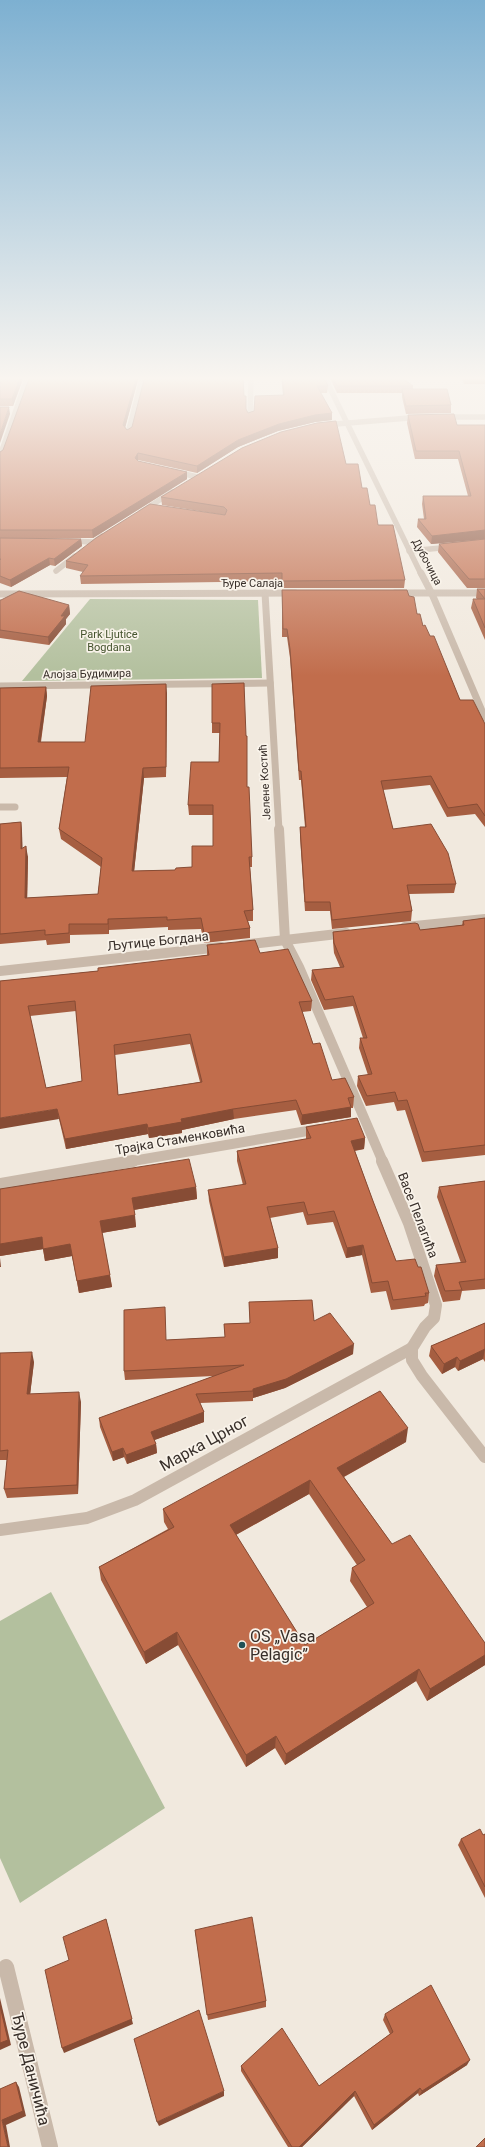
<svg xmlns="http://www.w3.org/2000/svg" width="485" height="2147" font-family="Roboto,sans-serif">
<rect width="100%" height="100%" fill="#f1e9de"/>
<!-- green -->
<g fill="#b3c09e">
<path d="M90,599L258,600L262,678L22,681Z"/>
<path d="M51,1592L165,1808L20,1903L0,1858V1621Z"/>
</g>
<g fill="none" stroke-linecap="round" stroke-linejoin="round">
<!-- minor-far4 -->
<g stroke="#c9b9aa" stroke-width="5.5">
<path d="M324,376L421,574"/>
<path d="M250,416L251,376"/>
<path d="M441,417H485"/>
<path d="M324,425L421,417"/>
<path d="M128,433L143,376"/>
<path d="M0,456L28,376"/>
<path d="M173,471L197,477"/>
<path d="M141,512L172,492"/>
<path d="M68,541L94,542L102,536"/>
<path d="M409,551L451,547"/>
<path d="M56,571L75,556"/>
</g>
<!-- minor-far3 -->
<g stroke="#c9b9aa" stroke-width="7">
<path d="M421,573L432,594L485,718"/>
<path d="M265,593L279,830"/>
<path d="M395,593H485"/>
<path d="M0,594L295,593"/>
<path d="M0,686L270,683"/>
<path d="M0,807H15"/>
</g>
<!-- minor-far2 -->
<g stroke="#c9b9aa" stroke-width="10">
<path d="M279,829L285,940L299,967L383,1162"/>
<path d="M405,927L485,919"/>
<path d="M242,945L346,933"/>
<path d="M0,971L221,947"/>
<path d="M127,1162L319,1129"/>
</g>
<!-- minor-far1 -->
<g stroke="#c9b9aa" stroke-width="12">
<path d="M382,1161L409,1223L436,1305L434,1318L425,1327L412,1348V1360L422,1376L485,1457"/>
<path d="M0,1184L133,1161"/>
<path d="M0,1530L87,1518L135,1500L412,1348"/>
</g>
<!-- minor -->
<path stroke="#c9b9aa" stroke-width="16" d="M6,1967L50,2147"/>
</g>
<!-- wall -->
<g fill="#a65e41" fill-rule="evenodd">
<path d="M0,376H24L13,406H0Z"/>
<path d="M139,376L125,427L127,430L244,396L246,410L248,413L254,411L283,395L281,376H323L328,386L327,393H320L332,413V420L315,422L278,431L238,447L197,473L138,460V461L187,479L93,538H0V452Z"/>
<path d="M329,376H400L413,386V389L451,405V413L406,414L402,397V393H337Z"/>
<path d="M461,376H485V384H464Z"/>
<path d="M408,415L457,425H485V588H467L438,552L439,544L485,539L431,544L417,527L418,519H424L422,504L423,496H468L458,459H415L407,423Z"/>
<path d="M346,464L362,488L370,505L378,525L405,580L404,588H282V581L81,584L80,576L83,572L66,568V561L224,515L162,505L161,497Z"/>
<path d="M0,538L81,539L82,546L55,566L50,565L11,587L0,583Z"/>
<path d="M477,589H485V640L471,608L473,599H477L476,598Z"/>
<path d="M282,590L409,596L423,626L430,636L460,700L485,724V827L475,814L447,817L430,785L383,790L393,829L456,884L454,893L409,894L412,911L411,921L332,929L330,911H305L300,837V827H305L301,780H299L290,658L287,637H282Z"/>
<path d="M0,600L69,605L70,614L66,619V624L49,645L0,638Z"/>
<path d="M212,684L247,787L252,857V867H250L253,910V921H248L250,928V938L204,943L201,929L168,930V927L109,930V934L70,935V943L47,945L46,940L0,944V824L21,822L22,832V848L28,857L27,898L98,894L101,867L61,839L59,829L67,777L0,778V688L46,687L47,696L41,742H85L167,693L166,777L144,778L134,871L175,870L192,867L213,846V815H189L188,805L219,762L220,733H212Z"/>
<path d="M485,918V1155L422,1162L405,1110L397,1111L394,1102L366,1106L357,1086L358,1076L368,1075L359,1048L360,1038H363L353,1006L324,1010L311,980L312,970L340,967L334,953L333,942V932L420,930L462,925L463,921Z"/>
<path d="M207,945L260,953L312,1001L311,1011L302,1012L313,1044L332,1080L354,1097L353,1108H351V1117L301,1125L296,1110L234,1119L182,1130V1133L149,1138L148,1134L66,1149L59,1119L0,981L98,971L207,955ZM76,1011L82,1081L46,1088L30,1016ZM190,1044L200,1082L118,1095L115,1055Z"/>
<path d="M306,1127L365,1138L364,1149L355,1151L373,1201L396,1261L418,1267L429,1293L428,1303L425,1304L424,1306L391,1310L386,1291L371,1293L362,1255L346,1258L333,1222L307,1225L303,1212L270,1218L278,1248V1258L224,1267L209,1201L208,1190L243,1185L237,1161V1151L306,1139Z"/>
<path d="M485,1181V1289L462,1291L460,1300L443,1302L434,1276L436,1265L461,1263L437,1197L439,1187Z"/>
<path d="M196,1187L197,1199L134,1210L136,1227L102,1233L112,1287L79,1293L72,1256L45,1261L43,1249L0,1256V1189Z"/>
<path d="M249,1302L314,1321L353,1354L285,1388L253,1398V1401L200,1403L204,1412V1422L154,1440L156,1444L157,1453L127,1464L124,1457L113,1461L100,1427L99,1418L214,1376L125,1380L124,1371L167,1340L225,1337L224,1324L250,1323Z"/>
<path d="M485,1323V1362L483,1359L458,1371L455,1367L442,1374L429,1356L431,1346Z"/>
<path d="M0,1353L34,1362L30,1394L81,1402L78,1494L7,1498L4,1489L7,1460H0Z"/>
<path d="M406,1442L344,1477L392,1544L485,1643V1665L427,1701L416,1681L285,1765L275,1748L246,1767L178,1645L146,1664L101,1580L99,1567L168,1529L164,1522L163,1509ZM309,1494L357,1565L352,1568L350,1581L367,1607L305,1645L236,1535Z"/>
<path d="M485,1834V1898L458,1845L461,1839L483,1835Z"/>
<path d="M195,1930L266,2001V2007L208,2020Z"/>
<path d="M385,2014L467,2065L419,2096L418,2093L372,2130L354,2096L302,2147H288L241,2071V2066L319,2086L390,2034L383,2020Z"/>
</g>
<!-- shaded-wall -->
<g fill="#874c35">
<path d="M21,376H24L13,406L12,399Z"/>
<path d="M137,376H139L124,432L123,425Z"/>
<path d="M9,407L10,414L0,443V434Z"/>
<path d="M332,413V420L315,422L278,431L238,447L197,473V466L238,440L279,424L315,415Z"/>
<path d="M138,453V460L136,465L135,458Z"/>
<path d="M187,472V479L93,538L92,530Z"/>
<path d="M485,530V539L431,544L432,536Z"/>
<path d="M81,539L82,546L55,566L54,559Z"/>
<path d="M49,558L50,565L11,587L10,580Z"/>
<path d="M69,605L70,614L66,619V624L49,645L48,637L61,616Z"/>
<path d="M166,684L167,693L166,777Z"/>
<path d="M46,687L47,696L39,752L38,742Z"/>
<path d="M143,768L144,778L133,882L132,871Z"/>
<path d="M21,822L22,832L23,859L21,849Z"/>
<path d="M26,846L28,857L27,908L25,898Z"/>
<path d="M108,919L109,930V934L108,924Z"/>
<path d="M351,1107V1117L301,1125L302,1115Z"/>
<path d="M57,1109L59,1119L0,1129V1118Z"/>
<path d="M233,1109L234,1119L182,1130V1133L149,1138L148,1128L181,1119Z"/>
<path d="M147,1124L148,1134L66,1149L65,1139Z"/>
<path d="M365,1138L364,1149L351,1151V1141Z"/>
<path d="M196,1187L197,1199L133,1210L132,1198Z"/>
<path d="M135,1215L136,1227L101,1233L100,1221Z"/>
<path d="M42,1237L44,1249L0,1256V1244Z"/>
<path d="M70,1244L72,1256L45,1261L43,1249Z"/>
<path d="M363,1245L362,1255L346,1258L347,1248Z"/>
<path d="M278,1248V1258L224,1267V1257Z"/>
<path d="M0,1258L1,1267H0Z"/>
<path d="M110,1275L112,1287L79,1293L77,1281Z"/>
<path d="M354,1344L353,1354L285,1388L253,1398V1389Z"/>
<path d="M485,1349L483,1359L458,1371L460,1361Z"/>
<path d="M32,1352L34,1362L29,1404L27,1394Z"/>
<path d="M457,1357L455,1367L442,1374L444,1364Z"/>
<path d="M79,1392L81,1402L78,1494L77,1485Z"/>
<path d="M204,1412V1422L152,1441L151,1432Z"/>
<path d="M408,1428L406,1442L336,1481L337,1468Z"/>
<path d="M156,1444L157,1453L127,1464L126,1455Z"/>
<path d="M123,1448L124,1457L113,1461L112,1452Z"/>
<path d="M310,1480L309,1494L230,1538V1525Z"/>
<path d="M177,1632L178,1645L146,1664L144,1652Z"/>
<path d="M485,1655V1665L427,1701L430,1689Z"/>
<path d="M419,1669L416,1681L285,1765L286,1754Z"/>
<path d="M276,1736L275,1748L246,1767V1755Z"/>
<path d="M106,1919L133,2024L64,2053L62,2048Z"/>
<path d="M0,1998L11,2045L0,2050Z"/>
<path d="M470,2060L467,2065L419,2096L422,2091Z"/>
<path d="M16,2082L19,2087L26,2116L6,2125L10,2147H8L2,2120Z"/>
<path d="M420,2088L418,2093L372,2130L374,2125Z"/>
<path d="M224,2091V2096L159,2126L157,2122Z"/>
<path d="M355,2091L354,2096L302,2147H299Z"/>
</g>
<!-- building -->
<g fill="#c16d4c" stroke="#874c35" fill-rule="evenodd">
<path d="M0,376H21L12,399H0Z"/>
<path d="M30,376H137L123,425L127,430L132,427L145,376H243L244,396H246V409L248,413L254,411L255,396L284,395L282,376H323L328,386H317L332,413L315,415L279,424L238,440L197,466L138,453L135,458L138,461L187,472L92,530H0V452L3,450Z"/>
<path d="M332,376H400L413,386H337Z"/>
<path d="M464,376H485V377H465Z"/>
<path d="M402,389H447L451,405L406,406Z"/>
<path d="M0,407H9L0,434Z"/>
<path d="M454,414L457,425H485V530L432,536L418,519H426L423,496H471L459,451H416L408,415Z"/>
<path d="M336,421L346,464H358L362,488H367L370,505H375L378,525H393L405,580L282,581V573L80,576L88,565L66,561L96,538L150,504L225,515L227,510L224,507L161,497L242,448L281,432L317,423Z"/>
<path d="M0,538L81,539L54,559L49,558L10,580L0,576V560L1,559H0Z"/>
<path d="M485,539V579H469L439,544Z"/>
<path d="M477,589H485V599Z"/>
<path d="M282,590H407L409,596L414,597L417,614H420L423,626L425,625L430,636H434L460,700H473L485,724V816L477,804L448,808L431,776L381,781L393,829L431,824L448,853L456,884L407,885L412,911L332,920L330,902H305L300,827H306L301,771H299L290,649L287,629H283Z"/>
<path d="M19,591L69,605L61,616H65L48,637L0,630V600H1Z"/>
<path d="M473,599H485V628Z"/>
<path d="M244,683L246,736H247V787H249L252,857H249L253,910L244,911L250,928L204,933L201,918L167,920V917L108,919V924H69V933L45,935V930L0,934V824L21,822V849L26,846L25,898L98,894L102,858L59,829L69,767L0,768V688L46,687L38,742H85L91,686L166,684V767L143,768L132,871L175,870L176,868L192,867V846H213V805H188L191,762H219L220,723H212V684Z"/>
<path d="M485,918V1145L424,1152L407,1100L398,1101L395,1092L367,1096L358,1076L372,1074L360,1038H367L353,996L325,1000L312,970L344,967L334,943L333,932L415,923L418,924L420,930L464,925L463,921Z"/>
<path d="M255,940L260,953L288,949L312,1001L299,1002L313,1044L320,1043L332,1080L345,1078L354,1097L348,1098L351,1107L302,1115L296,1100L233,1109L181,1119L182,1122L148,1128L147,1124L65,1139L57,1109L0,1118V981L98,971V968L209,955L207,945ZM75,1001L82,1081L46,1088L28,1006ZM190,1034L202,1082L118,1095L114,1045Z"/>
<path d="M357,1118L365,1138L351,1141L373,1201L396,1261L415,1259L418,1267H421L429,1293H425L426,1296L393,1300L388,1281L372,1283L363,1245L347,1248L334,1211L308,1215L304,1202L267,1207L278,1248L224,1257L208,1190L246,1184L237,1151L311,1138L306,1127Z"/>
<path d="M189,1159L196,1187L132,1198L135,1215L100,1221L110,1275L77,1281L70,1244L43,1249L42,1237L0,1244V1189Z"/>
<path d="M485,1181V1279L459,1282L462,1290L445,1291L436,1265L466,1262L439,1187Z"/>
<path d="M312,1300L314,1321L330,1313L354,1344L286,1379L253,1389V1391L196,1394L204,1412L151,1432L156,1444L126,1455L123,1448L112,1452L99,1418L244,1365L124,1371V1310L165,1307L166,1340L225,1337L224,1324L250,1323L249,1302Z"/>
<path d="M485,1323V1349L460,1361L457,1357L444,1364L431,1346Z"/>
<path d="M32,1352L27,1394L79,1392L77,1485L4,1489L8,1450L0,1451V1353Z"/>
<path d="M380,1391L408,1428L337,1468L392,1544L410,1535L485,1643V1655L430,1689L419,1669L286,1754L276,1736L246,1755L177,1632L144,1652L99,1567L174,1527L163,1509ZM310,1480L365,1560L352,1568L374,1603L305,1645L230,1525Z"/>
<path d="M480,1829L483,1835L485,1834V1887L461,1839Z"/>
<path d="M252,1917L266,2001L207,2015L195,1930Z"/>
<path d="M106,1919L132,2019L62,2048L45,1970L69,1960L63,1937Z"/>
<path d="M431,1985L470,2060L422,2091L420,2088L374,2125L355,2091L299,2147H292L241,2066L282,2028L319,2086L393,2032L385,2014Z"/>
<path d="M0,2006L8,2040L0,2043Z"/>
<path d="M199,2010L224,2091L157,2122L134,2039Z"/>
<path d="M16,2082L23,2111L2,2120L8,2147H0V2089Z"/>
<path d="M485,2138V2147H476Z"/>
</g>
<!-- sky -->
<linearGradient id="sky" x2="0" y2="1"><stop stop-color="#7db0d1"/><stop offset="0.56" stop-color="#f9f5f0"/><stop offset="1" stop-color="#f9f5f0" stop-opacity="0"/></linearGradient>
<rect width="485" height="676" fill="url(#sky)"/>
<!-- markers -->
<circle fill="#205157" stroke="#f9f3ea" stroke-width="1.5" cx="242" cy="1645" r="4"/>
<g text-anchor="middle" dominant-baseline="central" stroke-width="3.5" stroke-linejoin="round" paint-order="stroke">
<!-- far-street labels -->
<g font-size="11" fill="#372e29" stroke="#f9f3ea">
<text transform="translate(427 562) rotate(62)">Дубочица</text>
<text x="252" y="583">Ђуре Салаја</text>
<text transform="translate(87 674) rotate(-1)">Алојза Будимира</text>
<text transform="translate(265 782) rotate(-93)">Јелене Костић</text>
</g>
<!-- far-park labels -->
<g font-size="11" fill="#45542e" stroke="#f9f3ea">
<text x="109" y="634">Park Ljutice<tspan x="109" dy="13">Bogdana</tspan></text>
</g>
<!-- street labels -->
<g font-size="13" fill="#372e29" stroke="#f9f3ea">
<text transform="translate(158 941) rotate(-6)">Љутице Богдана</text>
<text transform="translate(180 1139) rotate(-10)">Трајка Стаменковића</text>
<text transform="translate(418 1215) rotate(69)">Васе Пелагића</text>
</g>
<!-- near-street labels -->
<g font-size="16" fill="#372e29" stroke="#f9f3ea">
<text transform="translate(204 1443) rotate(-29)">Марка Црног</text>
<text transform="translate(31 2069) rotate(76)">Ђуре Даничића</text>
</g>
<!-- near-poi labels -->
<g font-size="16" fill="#372e29" stroke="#f9f3ea" text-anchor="start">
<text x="250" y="1636">OS „Vasa<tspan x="250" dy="18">Pelagic”</tspan></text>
</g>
</g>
</svg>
